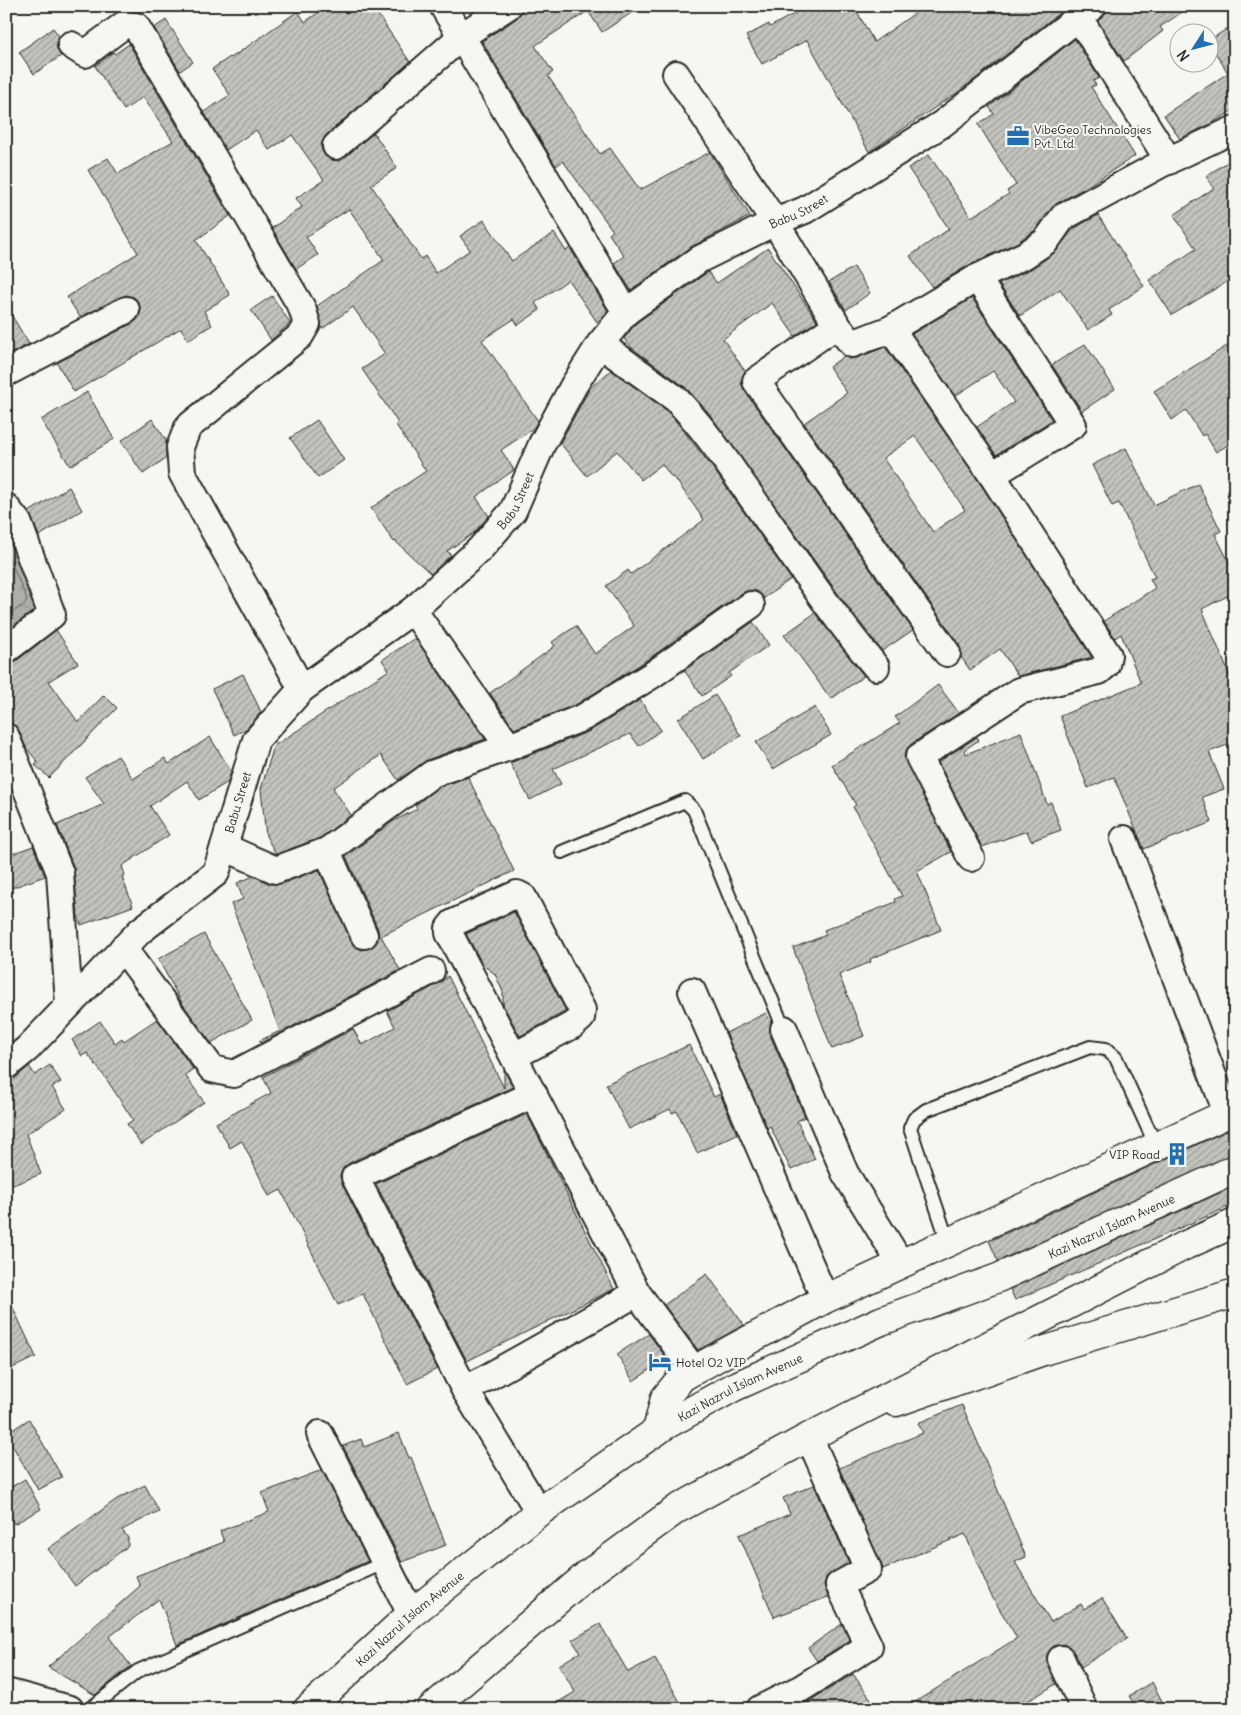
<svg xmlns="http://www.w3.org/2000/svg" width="1241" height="1715" font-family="Delius,sans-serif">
<defs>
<pattern id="water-ripples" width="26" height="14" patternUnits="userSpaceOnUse" patternTransform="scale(1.25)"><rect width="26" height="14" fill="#aeaeab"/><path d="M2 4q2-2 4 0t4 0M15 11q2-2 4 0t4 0" fill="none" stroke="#8e8e8b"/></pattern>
<pattern id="building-hatch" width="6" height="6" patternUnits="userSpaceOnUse" patternTransform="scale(1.25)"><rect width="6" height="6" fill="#c3c3c0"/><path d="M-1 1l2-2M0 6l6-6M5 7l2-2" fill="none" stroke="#9f9f9c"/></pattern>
</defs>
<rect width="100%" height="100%" fill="#f6f6f2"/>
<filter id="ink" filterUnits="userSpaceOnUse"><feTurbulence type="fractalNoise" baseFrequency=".02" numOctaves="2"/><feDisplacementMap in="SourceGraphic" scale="10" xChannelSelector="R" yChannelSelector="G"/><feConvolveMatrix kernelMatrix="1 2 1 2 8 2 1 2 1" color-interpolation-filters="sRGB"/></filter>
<g filter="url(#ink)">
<!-- water -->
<path fill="url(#water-ripples)" stroke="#7a7a78" d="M6,523L39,598L36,610L6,630Z"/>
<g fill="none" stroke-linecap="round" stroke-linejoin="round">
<!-- shore -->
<path stroke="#5f5f5e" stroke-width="1" d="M6,551L27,599L25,604L6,616"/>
</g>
<!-- building -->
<g fill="url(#building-hatch)" stroke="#2b2b2b" fill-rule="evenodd">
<path d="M328,6H372L410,62L326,135L322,142L321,148L325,156L332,160L339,161L374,133L397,168L371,185L421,259L425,256L436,273L470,250L460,236L484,220L512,261L554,233L566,251L570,248L608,311L597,322L568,280L535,303L540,310L518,325L514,319L482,340L538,421L533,429L501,450L514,470L476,497L489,516L474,533L447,551L451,555L431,574L395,541L394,542L371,508L426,471L396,425L398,423L362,369L385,354L353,307L322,329L317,306L384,260L349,209L306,237L318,255L296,269L272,228L302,207L296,198L324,180L292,135L269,150L256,130L226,150L204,112L230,95L212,69L230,57L231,58L298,11L305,22Z"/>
<path d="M523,6H642L602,32L588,11L539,43L535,46L553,72L548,76L600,154L610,148L640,190L710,152L750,216L691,247L631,290L614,263L624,256L609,234L613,231L563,161L556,166L482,41L516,19L521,13Z"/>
<path d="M808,6H854L874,42L925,6H1068L961,90L869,152L807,40L762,64L746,36L769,24L770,27Z"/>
<path d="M1108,6H1191L1160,27L1163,31L1124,61L1098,21L1107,12Z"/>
<path d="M166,20L193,62L180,71L154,28Z"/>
<path d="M1235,24V109L1214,122L1180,139L1164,115L1228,73L1208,41Z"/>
<path d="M53,28L59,36L56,45L61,56L34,74L19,52Z"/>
<path d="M1075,39L1099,78L1093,81L1096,85L1091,87L1135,156L1088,186L1056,204L1035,230L1018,242L971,264L932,287L910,256L949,229L908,168L929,155L971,217L1009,194L1007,191L1016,185L978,124L994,114L989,107Z"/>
<path d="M129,44L230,216L196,240L230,295L204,311L212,325L188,340L181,328L74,392L57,363L133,323L138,318L141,311L139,303L134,297L126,295L80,317L67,297L138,253L88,170L108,158L118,174L173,141L143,97L124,110L95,66L113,52L115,54Z"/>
<path d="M1235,157V277L1172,315L1149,280L1196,249L1174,215L1214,188L1206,176Z"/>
<path d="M1098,215L1144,286L1109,310L1112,315L1088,330L1060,289L1020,316L999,284L1031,269L1054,253L1073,229Z"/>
<path d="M768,248L817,321L795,336L772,303L723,339L745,371L741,382L744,390L913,630L882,651L839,595L708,412L685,387L632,348L624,339L636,323L708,272L717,283Z"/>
<path d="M854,267L870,293L846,310L829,282Z"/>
<path d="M272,296L290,323L271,340L251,310Z"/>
<path d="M972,298L1052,420L996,455L977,427L1014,402L993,371L955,396L912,334Z"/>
<path d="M6,306L29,344L6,356Z"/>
<path d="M1235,341V441L1216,452L1205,434L1202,436L1186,410L1172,420L1154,391Z"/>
<path d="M1085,344L1115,389L1082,411L1052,365Z"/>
<path d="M885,347L980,483L1091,656L1088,658L1018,676L1000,649L970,670L961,657L959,644L804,423L847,393L829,367L844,356L849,359L857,358ZM915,436L965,510L933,532L883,458Z"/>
<path d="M611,370L666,410L675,420L712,467L791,579L764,598L757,591L749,590L742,593L644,662L577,704L514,729L490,693L555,646L552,642L576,626L595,654L634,626L606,586L628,570L631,574L704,520L674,477L672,478L662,464L641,480L617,451L587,476L560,443L590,388Z"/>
<path d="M87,392L114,439L70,466L41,420Z"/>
<path d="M152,419L166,440V458L143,474L121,441Z"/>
<path d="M317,420L344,460L318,478L290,438Z"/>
<path d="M1126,448L1154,505L1198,484L1221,531L1215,534L1235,574V592L1202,609L1235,688V742L1209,752L1224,789L1202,797L1212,822L1144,849L1114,777L1088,788L1060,716L1141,683L1121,634L1115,638L1104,621L1155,588L1150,579L1155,577L1119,503L1112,506L1092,465Z"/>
<path d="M69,487L82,510L39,536L29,512Z"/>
<path d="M815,613L864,676L831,699L784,635Z"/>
<path d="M753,622L769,645L729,673L731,676L702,696L684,670Z"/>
<path d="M56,630L78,663L49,681L78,722L104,695L117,708L49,778L35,765L38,762L27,749L16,726L6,722V665L15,662Z"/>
<path d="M415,638L485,739L427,760L398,780L381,755L333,788L351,815L320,838L276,854L266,836L261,789L274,746L389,670L382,660Z"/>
<path d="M243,674L261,712L246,729L234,735L212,689Z"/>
<path d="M938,685L959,713L911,744L906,750L904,757L951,852L917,871L941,930L870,959L871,962L839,975L864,1036L832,1049L793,948L826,935L824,930L896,902L895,899L902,896L853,807L856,805L832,765L900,723L895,717Z"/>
<path d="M715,695L741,736L703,759L678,719Z"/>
<path d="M640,700L661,730L639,746L630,734L553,769L561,784L530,800L510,763L590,731Z"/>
<path d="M815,707L831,735L773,769L756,742Z"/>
<path d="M1021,732L1047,804L1051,802L1061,830L1031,841L1027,831L982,847L938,762L977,737L979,740L964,750L966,754Z"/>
<path d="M210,737L231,771L228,782L199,800L187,781L150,806L169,835L122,866L125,875L122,877L133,906L81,925L78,916L74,868L57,825L104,804L85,777L118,756L133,779L165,758L169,764Z"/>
<path d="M468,777L514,871L381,936L400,970L261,1043L259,1041L280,1031L231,904L243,899L237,883L254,876L270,884H281L319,870L351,941L356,947L362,950L370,948L376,943L379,937L378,929L346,856L392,822L417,809L415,805L439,787Z"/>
<path d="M33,846L45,876L6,890V856Z"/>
<path d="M514,912L566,1011L520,1036L503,1005V992L495,974L483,965L466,934Z"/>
<path d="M204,934L252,1020L211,1043L182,1003L158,959Z"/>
<path d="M448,976L504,1088V1070L513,1087L349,1163L343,1168L340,1176L342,1184L437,1369L407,1384L363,1294L338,1305L281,1190L269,1196L242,1141L230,1148L216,1123L271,1093L263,1077L353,1029L362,1045L395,1027L387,1011L438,984Z"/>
<path d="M766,1013L771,1022L770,1035L805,1117L797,1121L815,1159L791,1170L770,1126L767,1128L726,1033Z"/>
<path d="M157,1019L193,1069L185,1075L204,1102L141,1145L127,1124L133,1120L107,1080L87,1053L82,1056L72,1040L100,1021L115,1043L122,1038L124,1041Z"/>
<path d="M689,1045L714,1097L720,1094L737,1134L697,1153L677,1111L672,1113L670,1109L629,1129L606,1084Z"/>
<path d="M50,1065L61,1082L52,1087L66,1109L26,1134L41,1174L13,1185L6,1168V1081L15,1078L29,1066L35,1075Z"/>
<path d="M527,1114L614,1289L467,1361L376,1184Z"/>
<path d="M1235,1127V1154L998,1261L989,1241Z"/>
<path d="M1235,1186V1204L1015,1300L1010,1289Z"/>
<path d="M707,1274L744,1325L698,1350L664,1305Z"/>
<path d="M6,1293L36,1357L6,1371Z"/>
<path d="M649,1334L667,1359L633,1381L617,1354Z"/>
<path d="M962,1405L1026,1557L1015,1562L1051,1622L1081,1604L1084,1609L1102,1598L1127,1639L1081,1667L1070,1647L1063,1644L1054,1646L1049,1651L1046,1658L1056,1684L1015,1709H904L1017,1638L991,1595L965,1534L883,1569L839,1468L923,1433L918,1423Z"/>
<path d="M29,1419L62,1477L38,1490L6,1434Z"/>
<path d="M399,1433L409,1458L411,1457L446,1545L402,1562L343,1446L361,1439L364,1447Z"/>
<path d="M322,1470L368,1561L177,1645L159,1599L109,1637L131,1666L95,1695L48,1667L140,1586L136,1576L224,1542L220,1531L269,1512L262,1493Z"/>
<path d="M25,1479L41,1509L14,1524L6,1511V1490Z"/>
<path d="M145,1485L159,1511L122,1530L128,1538V1546L75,1586L48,1549L117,1499Z"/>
<path d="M814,1485L849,1563L826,1577L824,1585L828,1597L774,1617L739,1535L790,1514L783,1498Z"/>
<path d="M600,1624L628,1672L655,1658L684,1709H547L575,1692L559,1665L580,1652L572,1640Z"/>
<path d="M842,1624L850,1640L817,1661L808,1648Z"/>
<path d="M853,1674L878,1709H794L808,1702Z"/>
<path d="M1152,1682L1166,1709H1137L1129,1696Z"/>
</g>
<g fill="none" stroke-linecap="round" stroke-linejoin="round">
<defs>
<g id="service">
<path d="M562,852L685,801L694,810L784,1029"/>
<path d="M948,1242L910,1128L914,1119L926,1110L1090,1047L1106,1049L1116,1058L1156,1146"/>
<path d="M90,1709L138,1671L386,1562"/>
</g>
<g id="minor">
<path d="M443,6L626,312"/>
<path d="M1079,18L1169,161"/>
<path d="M71,45L85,54L125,24L136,26L302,308L307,324L300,336L188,427L180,447L182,473L302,689"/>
<path d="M676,74L775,222L837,325L852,344L891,329L977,278L1025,255L1046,241L1063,217L1159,165L1235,129"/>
<path d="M336,146L462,36L508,6"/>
<path d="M977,278L1073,425L992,475"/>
<path d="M837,325L756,381L947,653"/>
<path d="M891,329L992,475L1108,655L1106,665L1099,671L1019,691L919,757L971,858"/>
<path d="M600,344L676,399C704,428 727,462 750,495C791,553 830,612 876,667"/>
<path d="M6,373L126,310"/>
<path d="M6,507L18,522L52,615L6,650"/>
<path d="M413,610L509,747L584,717L652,675L751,605"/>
<path d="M6,737L60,873L69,1004"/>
<path d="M1124,839L1227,1113"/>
<path d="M224,847L276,870L327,851L432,774L509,747"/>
<path d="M327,851L364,935"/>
<path d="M123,948L212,1069L234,1074L431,971"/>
<path d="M692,991L825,1299"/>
<path d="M784,1029L845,1173L901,1264"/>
<path d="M514,1056L573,1025L581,1018L582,1010L523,897L517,894L453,923L449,928V933L637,1293L694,1370"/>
<path id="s1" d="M6,1066L27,1049L140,931L216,873L256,740L302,689L413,610L480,549L513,511L542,444L574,385L600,344L626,312L700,259L775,222L805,210L942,124L1093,6"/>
<path d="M534,1094L355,1177L465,1390L539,1512"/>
<path d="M465,1390L637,1293"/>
<path d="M320,1434L411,1614"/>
<path d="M1061,1659L1084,1709"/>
<path d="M6,1692L70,1709"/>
<path d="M760,1709L800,1689L869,1646L839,1585L868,1569L809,1437"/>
</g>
<path id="tertiary" d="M896,1402L1046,1350L1235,1293"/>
<g id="primary">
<path d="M657,1431L665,1398L682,1377L734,1348L825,1299L1235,1110"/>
<path id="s2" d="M308,1709L411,1614L539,1512L664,1426L734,1387L881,1321L998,1278L1235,1169"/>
<path d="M431,1709L588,1574L677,1509L809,1437L1186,1245L1235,1223"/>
</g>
</defs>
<!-- service casing -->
<use href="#service" stroke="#2b2b2b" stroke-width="16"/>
<!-- minor casing -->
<use href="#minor" stroke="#2b2b2b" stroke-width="30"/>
<!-- tertiary casing -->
<use href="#tertiary" stroke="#2b2b2b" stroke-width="31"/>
<!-- primary casing -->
<use href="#primary" stroke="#2b2b2b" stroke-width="31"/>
<!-- service -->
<use href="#service" stroke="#f6f6f2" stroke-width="12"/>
<!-- minor -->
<use href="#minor" stroke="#f6f6f2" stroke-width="26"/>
<!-- tertiary -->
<use href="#tertiary" stroke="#f6f6f2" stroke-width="28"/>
<!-- primary -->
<use href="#primary" stroke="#f6f6f2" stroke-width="28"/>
</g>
</g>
<!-- icons -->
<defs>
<symbol id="office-bare" viewBox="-9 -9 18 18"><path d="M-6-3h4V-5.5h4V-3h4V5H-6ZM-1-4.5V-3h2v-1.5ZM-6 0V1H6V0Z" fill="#1f6fb2" stroke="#f6f6f2" stroke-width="2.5" paint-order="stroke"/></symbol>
<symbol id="building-bare" viewBox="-9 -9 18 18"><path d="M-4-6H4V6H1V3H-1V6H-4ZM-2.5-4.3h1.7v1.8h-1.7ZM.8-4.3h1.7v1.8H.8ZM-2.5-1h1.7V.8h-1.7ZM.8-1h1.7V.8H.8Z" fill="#1f6fb2" stroke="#f6f6f2" stroke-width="2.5" paint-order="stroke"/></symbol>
<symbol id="hotel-bare" viewBox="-9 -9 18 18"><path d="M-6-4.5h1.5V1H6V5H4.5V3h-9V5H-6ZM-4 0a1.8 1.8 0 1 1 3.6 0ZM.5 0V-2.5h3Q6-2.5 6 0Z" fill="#1f6fb2" stroke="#f6f6f2" stroke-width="2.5" paint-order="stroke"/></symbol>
</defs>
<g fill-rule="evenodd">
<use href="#office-bare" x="1002" y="120" width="32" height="32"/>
<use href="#building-bare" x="1161" y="1138" width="32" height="32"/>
<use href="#hotel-bare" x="644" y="1346" width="32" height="32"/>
</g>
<g text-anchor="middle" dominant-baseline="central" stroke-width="4" stroke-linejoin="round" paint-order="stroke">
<!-- poi labels -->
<g font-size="12" fill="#2b2b2b" stroke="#f6f6f2" text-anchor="start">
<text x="1034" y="129">VibeGeo Technologies<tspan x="1034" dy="14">Pvt. Ltd.</tspan></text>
<text x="1160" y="1154" text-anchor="end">VIP Road</text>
<text x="676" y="1362">Hotel O2 VIP</text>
</g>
<!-- street labels -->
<g font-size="12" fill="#2b2b2b" stroke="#f6f6f2">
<text stroke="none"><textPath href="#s1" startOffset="1201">Babu Street</textPath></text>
<text stroke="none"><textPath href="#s1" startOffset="781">Babu Street</textPath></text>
<text stroke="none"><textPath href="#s1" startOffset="360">Babu Street</textPath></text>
<text stroke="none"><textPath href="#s2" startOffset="946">Kazi Nazrul Islam Avenue</textPath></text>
<text stroke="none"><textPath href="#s2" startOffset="541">Kazi Nazrul Islam Avenue</textPath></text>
<text stroke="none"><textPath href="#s2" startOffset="136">Kazi Nazrul Islam Avenue</textPath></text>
</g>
</g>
<!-- margin -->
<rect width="1241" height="1715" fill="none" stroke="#f6f6f2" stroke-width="25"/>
<rect x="12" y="12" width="1216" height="1690" fill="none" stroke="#2b2b2b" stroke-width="2" filter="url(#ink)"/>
<!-- north arrow -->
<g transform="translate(1194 48) rotate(234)"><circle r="24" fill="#f6f6f2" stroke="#a5a5a2"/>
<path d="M0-4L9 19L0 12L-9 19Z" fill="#1f6fb2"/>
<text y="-8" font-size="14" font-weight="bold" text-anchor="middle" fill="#2b2b2b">N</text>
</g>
</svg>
